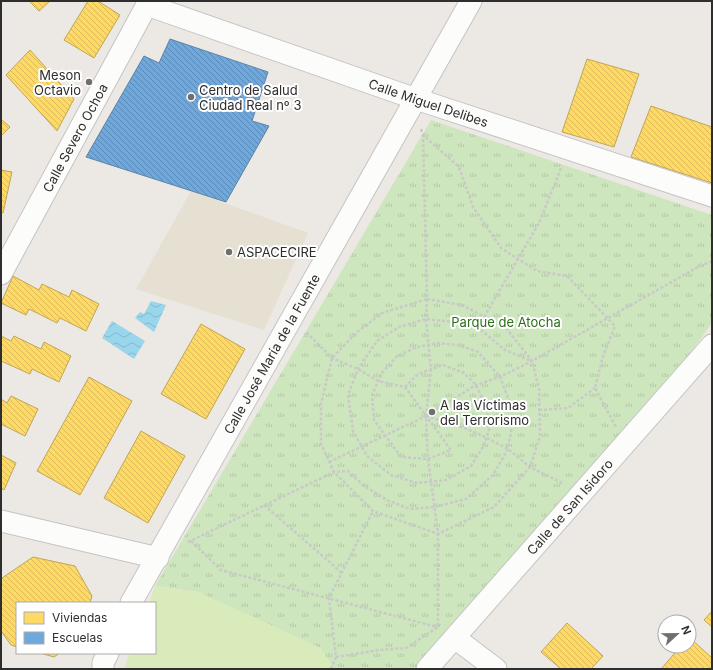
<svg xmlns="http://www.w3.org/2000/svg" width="713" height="670" font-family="Inter,sans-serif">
<defs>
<pattern id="park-tufts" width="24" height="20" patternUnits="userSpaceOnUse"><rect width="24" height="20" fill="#cee6be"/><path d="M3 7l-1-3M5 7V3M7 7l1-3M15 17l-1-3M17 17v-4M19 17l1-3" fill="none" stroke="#b1c6a4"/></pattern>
<pattern id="water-waves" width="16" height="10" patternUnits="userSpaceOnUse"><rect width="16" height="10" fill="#99d6ec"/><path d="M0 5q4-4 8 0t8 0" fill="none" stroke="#84b8cb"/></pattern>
<pattern id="homes-back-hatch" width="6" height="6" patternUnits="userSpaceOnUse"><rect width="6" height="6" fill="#ffd966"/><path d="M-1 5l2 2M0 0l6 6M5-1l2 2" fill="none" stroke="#dbbb59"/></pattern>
<pattern id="schools-back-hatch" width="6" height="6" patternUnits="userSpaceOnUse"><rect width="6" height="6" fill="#6fa8dc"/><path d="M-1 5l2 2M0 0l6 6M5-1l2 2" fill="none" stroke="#5c89b3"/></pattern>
</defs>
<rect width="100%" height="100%" fill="#ece8e4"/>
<!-- education -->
<path fill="#e6e0d3" d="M191,191L308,233L264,330L136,289Z"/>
<!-- park -->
<path fill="url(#park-tufts)" d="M431,120L712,215V323L625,443L414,669H329L331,664L199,592L155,586Z"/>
<!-- pitch -->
<path fill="#d9eabb" d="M155,586L199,592L321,648L331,664L329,669H124L130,653H155V603H149Z"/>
<!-- water -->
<g fill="url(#water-waves)">
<path d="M151,301L166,305L154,332L135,318L140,312L144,314Z"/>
<path d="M112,321L145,341L134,359L102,338Z"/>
</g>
<!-- homes -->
<g fill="url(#homes-back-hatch)" stroke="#c0a655">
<path d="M29,1H50L39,11Z"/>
<path d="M88,1H98L120,15L94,58L64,40Z"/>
<path d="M30,50L74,99L57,131L6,75Z"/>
<path d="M587,59L639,74L614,147L562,132Z"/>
<path d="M651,106L712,127V183L631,157Z"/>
<path d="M1,119L10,127L1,136Z"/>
<path d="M1,170L12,172L3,213L1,212Z"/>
<path d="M13,276L39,290L42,284L69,297L72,290L99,304L86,331L60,318L57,323L29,309L26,315L1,303Z"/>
<path d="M201,324L245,349L206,419L161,394Z"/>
<path d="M1,336L11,341L14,336L41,349L44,342L71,356L59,382L32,369L30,374L1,361Z"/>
<path d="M89,377L132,401L80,495L37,471Z"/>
<path d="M11,396L38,409L25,436L1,424V399L7,403Z"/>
<path d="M141,431L185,456L148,523L104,498Z"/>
<path d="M1,455L16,463L4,490L1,488Z"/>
<path d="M33,557L75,566L92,596L90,603H17V647L11,645L1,631V581L2,578Z"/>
<path d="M712,611V627L704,620Z"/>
<path d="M567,623L603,656L591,669H561L541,652Z"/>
<path d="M689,637L712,658V669H661L681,646H689Z"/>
<path d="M40,653H60L54,657Z"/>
</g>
<!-- schools -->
<path fill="url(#schools-back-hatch)" stroke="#5c83a8" d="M170,39L268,72L252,121L269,126L226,202L86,157L144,56L159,63Z"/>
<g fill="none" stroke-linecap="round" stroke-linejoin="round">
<defs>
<g id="minor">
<path id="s1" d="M147,5L416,99L712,196"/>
<path id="s2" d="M1,274L149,1"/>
<path d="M1,521L158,558"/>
<path id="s3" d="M131,603L471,1"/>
<path d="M455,638L496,669"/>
<path d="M103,669V663L108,653"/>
<path id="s4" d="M427,669L712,345"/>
</g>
</defs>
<!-- minor casing -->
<use href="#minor" stroke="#c5c4c5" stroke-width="23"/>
<!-- path -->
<g stroke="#c9c9c8" stroke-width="2.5" stroke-dasharray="3 2" stroke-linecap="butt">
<path d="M421,129L423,135L459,167L473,207L501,248L537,271L567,276L615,326L603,356L595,388L616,427"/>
<path d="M427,299L462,305L506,328L532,361L539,389L540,436L530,467L494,507L438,534L373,511L334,472L321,444V404L332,358L356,333L382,313Z"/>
<path d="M484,317L539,223L562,166"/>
<path d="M405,387L418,374L443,365L464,373L476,385L487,409L489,430L483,447L471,466L446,480L417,483L391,475L367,456L353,431L348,395L358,369L377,341L399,327L426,319L453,322L481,330L505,350L531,361"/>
<path d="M539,410L568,408L595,388"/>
<path d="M426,416L467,429L487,438L508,449L530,467L564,484"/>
<path d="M329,462L426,416L476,385L500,377L532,361L698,267L712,261"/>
<path d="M264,505L342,573"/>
<path d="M191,541L221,570L437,627"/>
<path d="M188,542L334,472L348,471L364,486L387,500L410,509L434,507L466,499L493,475L508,449L513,420L510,403L500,377L478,352L458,345L438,343L417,347L397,356L382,373L372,395L374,420L401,457L428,459L451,450L405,387L378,381L358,369L332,358L306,332"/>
<path d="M336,657L379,650L406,648L438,627V534L428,459L426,416L431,369L426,319L427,299L423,135"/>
<path d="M331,669L336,657L329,598L373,511"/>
</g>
<!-- minor -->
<use href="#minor" stroke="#fcfcfb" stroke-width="21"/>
</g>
<!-- markers -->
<g fill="#706f6e" stroke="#fff" stroke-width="1.5">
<circle cx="89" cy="82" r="4"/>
<circle cx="191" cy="97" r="4"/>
<circle cx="229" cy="252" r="4"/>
<circle cx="432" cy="412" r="4"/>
</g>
<g text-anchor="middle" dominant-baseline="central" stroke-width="4" stroke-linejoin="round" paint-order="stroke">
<!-- poi labels -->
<g font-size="13" fill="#2e2e2e" stroke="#fff" text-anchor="start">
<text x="81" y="75" text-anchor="end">Meson<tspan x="81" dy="15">Octavio</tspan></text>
<text x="199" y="90">Centro de Salud<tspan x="199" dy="15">Ciudad Real nº 3</tspan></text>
<text x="237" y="252">ASPACECIRE</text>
<text x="440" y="405">A las Víctimas<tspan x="440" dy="15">del Terrorismo</tspan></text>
</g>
<!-- street labels -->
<g font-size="13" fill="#2e2e2e" stroke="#fff">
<text stroke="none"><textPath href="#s1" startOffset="298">Calle Miguel Delibes</textPath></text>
<text stroke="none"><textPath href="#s2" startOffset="155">Calle Severo Ochoa</textPath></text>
<text stroke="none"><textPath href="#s3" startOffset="286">Calle José María de la Fuente</textPath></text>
<text stroke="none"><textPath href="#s4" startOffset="216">Calle de San Isidoro</textPath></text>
</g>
<!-- park labels -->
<g font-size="13" fill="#2c6e1b" stroke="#fff">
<text x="506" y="322">Parque de Atocha</text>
</g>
</g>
<!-- border -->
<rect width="713" height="670" fill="none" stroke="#2e2e2e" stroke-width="4"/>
<!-- legend -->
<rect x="16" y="602" width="140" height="52" fill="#ffffff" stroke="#ababab"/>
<rect x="24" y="612" width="20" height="12" fill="#ffd966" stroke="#ababab"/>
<text x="52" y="622" font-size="12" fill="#2e2e2e">Viviendas</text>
<rect x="24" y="632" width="20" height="12" fill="#6fa8dc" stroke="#ababab"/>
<text x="52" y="642" font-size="12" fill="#2e2e2e">Escuelas</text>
<!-- north arrow -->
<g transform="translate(677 634) rotate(68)"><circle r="19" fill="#ffffff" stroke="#ababab"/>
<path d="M0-3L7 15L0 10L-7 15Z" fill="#706f6e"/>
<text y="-6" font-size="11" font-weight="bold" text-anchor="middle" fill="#2e2e2e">N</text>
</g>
</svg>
